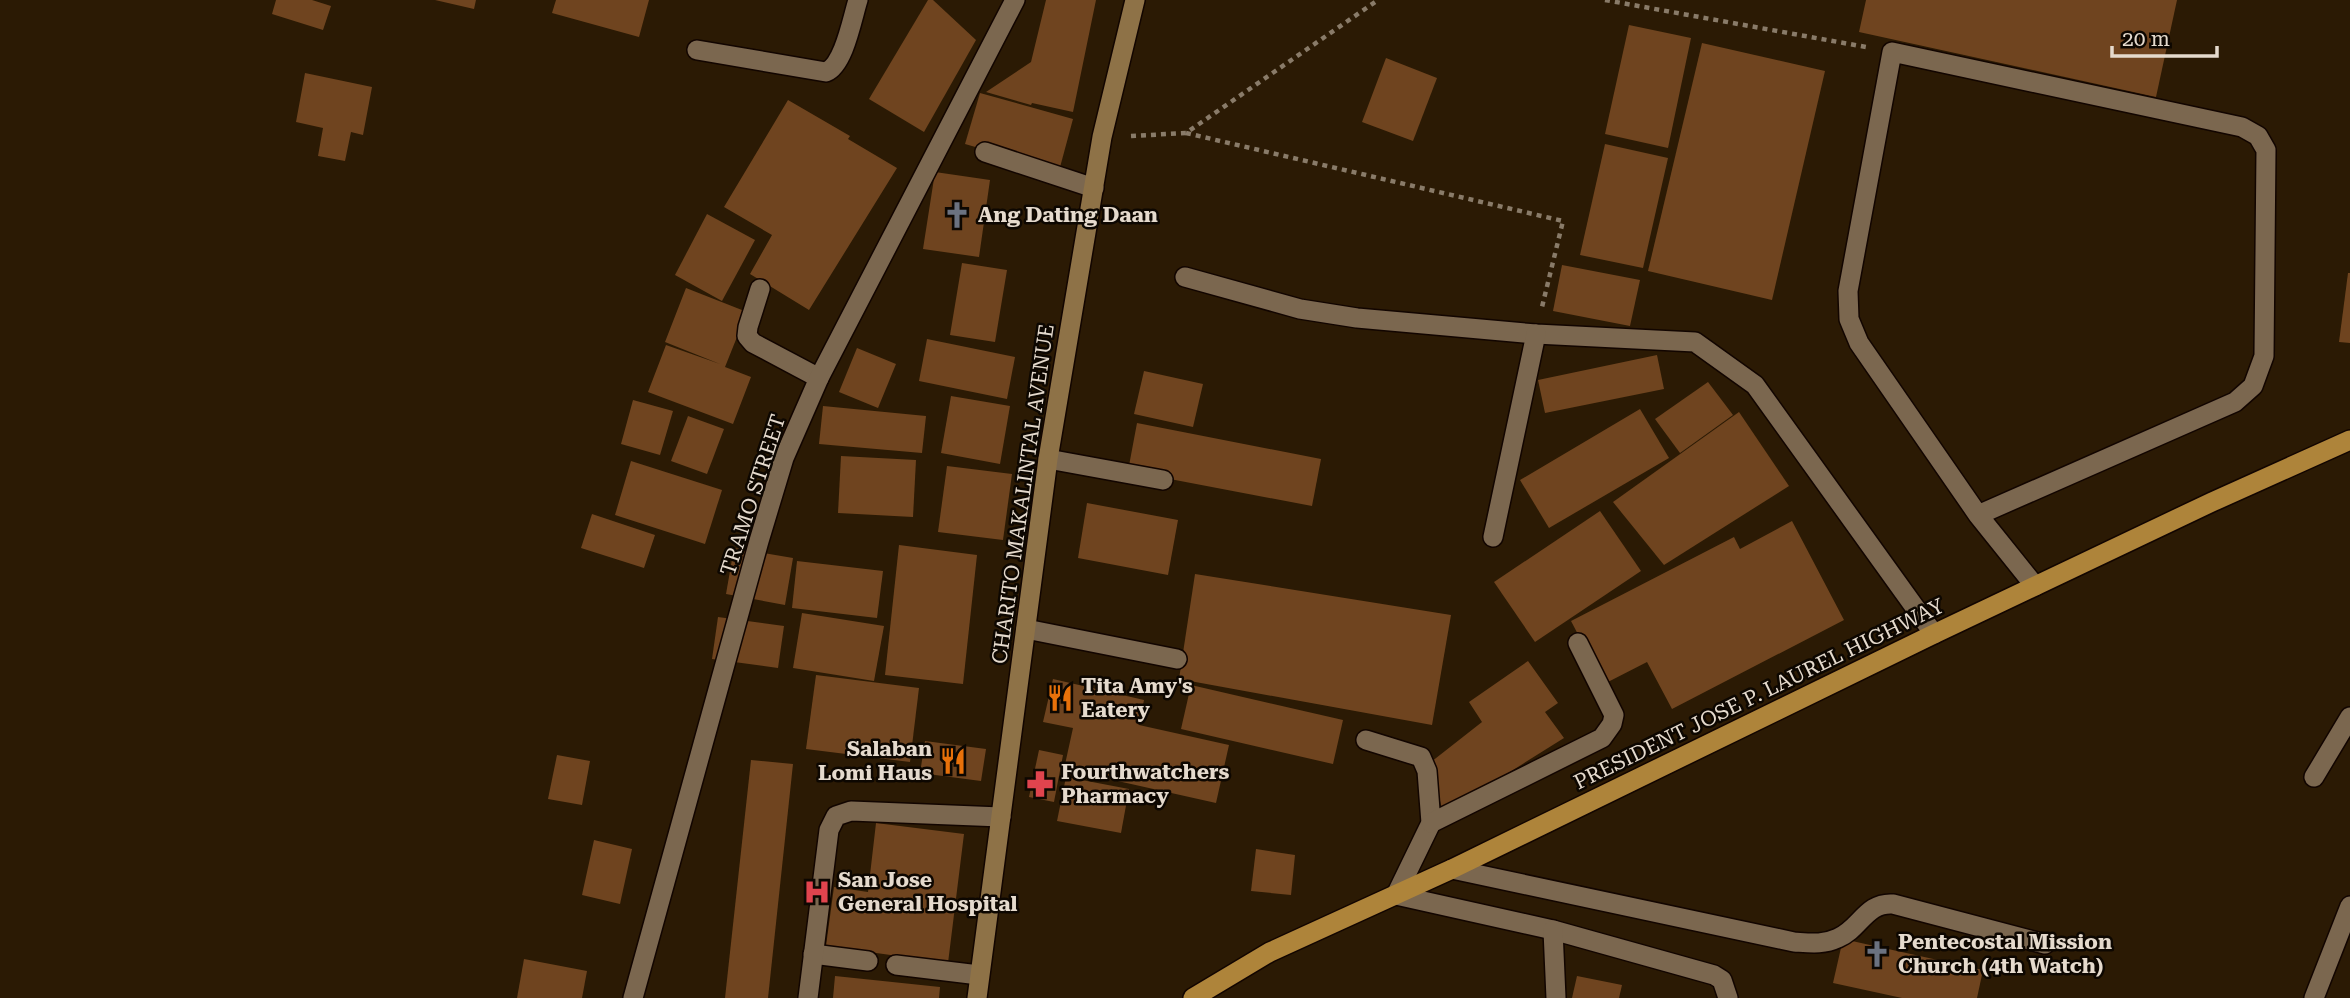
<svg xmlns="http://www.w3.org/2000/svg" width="2350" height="998" font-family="'Roboto Serif',serif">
<rect width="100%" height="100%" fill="#2b1a04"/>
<!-- building -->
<g fill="#6f441f">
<path d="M276,0H312L331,6L323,30L272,14Z"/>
<path d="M435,0H476L474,9Z"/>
<path d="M556,0H649L639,37L552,13Z"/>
<path d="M928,0H933L976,40L924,132L869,99Z"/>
<path d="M1046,0H1096L1073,112L1032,103L1031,105L986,92L1031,62Z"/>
<path d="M1866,0H2177L2156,97L1859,32Z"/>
<path d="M1629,25L1691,38L1668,148L1605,134Z"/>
<path d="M1702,43L1825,71L1772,300L1648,271Z"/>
<path d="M1386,58L1437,78L1413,141L1362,122Z"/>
<path d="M305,73L372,87L363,135L351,132L345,161L318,156L323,128L296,122Z"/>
<path d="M980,93L1073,119L1059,171L965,144Z"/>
<path d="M788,100L850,136L848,139L897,168L809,310L750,274L772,235L724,207Z"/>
<path d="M1605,144L1668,158L1643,268L1580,255Z"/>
<path d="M935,172L990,180L979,257L923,249Z"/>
<path d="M707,214L755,240L722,301L675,275Z"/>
<path d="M962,263L1007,270L995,342L950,335Z"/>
<path d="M1562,265L1640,280L1630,326L1553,311Z"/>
<path d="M2348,273H2350V343L2339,342Z"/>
<path d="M686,288L747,312L725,367L751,377L733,424L648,392L666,345L720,364L665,342Z"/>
<path d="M927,339L1015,357L1007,399L919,381Z"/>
<path d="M857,348L896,364L878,408L839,392Z"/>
<path d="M1657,355L1664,389L1545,413L1538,380Z"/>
<path d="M1144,371L1203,384L1193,427L1134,414Z"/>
<path d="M1708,382L1733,415L1680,453L1655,419Z"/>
<path d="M951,396L1010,406L1000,464L941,453Z"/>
<path d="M633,400L673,411L660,455L621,444Z"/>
<path d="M823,406L926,416L922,453L819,444Z"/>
<path d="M1640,409L1669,458L1549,528L1520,480Z"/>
<path d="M1739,412L1789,486L1664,565L1613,502Z"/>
<path d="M688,416L724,429L707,474L671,461Z"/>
<path d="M1137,423L1321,459L1312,506L1128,471Z"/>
<path d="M841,456L916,460L913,517L838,513Z"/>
<path d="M631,461L722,490L705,544L615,515Z"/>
<path d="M947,466L1012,474L1003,540L938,532Z"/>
<path d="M1087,503L1178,520L1168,575L1078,558Z"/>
<path d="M1600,511L1641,571L1535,642L1494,582Z"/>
<path d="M592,514L655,535L644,568L581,548Z"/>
<path d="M1792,521L1844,620L1672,709L1647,662L1604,684L1571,621L1734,537L1740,549Z"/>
<path d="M899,545L977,555L963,684L885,675Z"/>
<path d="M734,548L793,558L785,605L726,594Z"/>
<path d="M797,561L883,571L877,618L792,608Z"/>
<path d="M1195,574L1451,615L1432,725L1179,679Z"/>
<path d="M802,613L884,626L874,681L793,668Z"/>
<path d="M718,617L784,626L778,668L712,659Z"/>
<path d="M1528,661L1558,703L1545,712L1564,738L1443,814L1431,762L1482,722L1469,702Z"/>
<path d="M816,675L919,688L910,762L806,749Z"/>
<path d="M1053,679L1144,700L1139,725L1229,745L1216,803L1064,769L1073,728L1043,722Z"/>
<path d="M1191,685L1343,720L1333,764L1181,729Z"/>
<path d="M925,741L986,749L981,781L920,773Z"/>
<path d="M1039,750L1063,755L1054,802L1029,797Z"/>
<path d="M557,755L590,761L582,805L548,799Z"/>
<path d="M751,760L793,764L768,998H725Z"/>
<path d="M1066,777L1129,789L1121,833L1057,821Z"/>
<path d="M876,823L964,834L948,963L826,946L834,887L868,892Z"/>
<path d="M594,840L632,849L620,904L582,895Z"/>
<path d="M1256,849L1295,855L1291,895L1251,891Z"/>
<path d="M1843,939L1983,970L1977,998H1902L1833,983Z"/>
<path d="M524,959L587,971L582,998H517Z"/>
<path d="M835,976L940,987L939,998H833Z"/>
<path d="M1577,976L1622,985L1619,998H1572Z"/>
</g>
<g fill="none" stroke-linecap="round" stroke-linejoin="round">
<defs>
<g id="service">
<path d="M985,152L1094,188"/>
<path d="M1185,277L1300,309L1357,318L1536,334L1695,342L1755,385L1934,634"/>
<path d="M1048,459L1163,480"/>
<path d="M1978,515L2235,402L2253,386L2264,356L2266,150L2258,136L2242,127L1892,52L1848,291L1849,319L1859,343L1978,515L2035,586"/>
<path d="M1493,537L1536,334"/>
<path d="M1026,629L1177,659"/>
<path d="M1366,740L1421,757L1427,771L1431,823L1396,895"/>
<path d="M2314,777L2350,717"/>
<path d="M1431,823L1602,738L1612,724L1614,715L1578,643"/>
<path d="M1452,869L1794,942C1810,943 1823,945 1838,938C1860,929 1866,902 1893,904L2045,944"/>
<path d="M813,954L868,961"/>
<path d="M896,965L979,975"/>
<path d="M808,998L829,830L836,816L851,811L1001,817"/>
<path d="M2314,998L2350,906"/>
</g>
<g id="minor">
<path d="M697,50L826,72C844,65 852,19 858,0"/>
<path d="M760,289L748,327L747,336L753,343L819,378"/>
<path d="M1396,895L1553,930L1714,975L1722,980L1728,998"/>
<path d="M1553,930L1556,998"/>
<path d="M633,998L759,541L784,458L819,378L1015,0"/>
</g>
<path id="secondary" d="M977,998L1048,459L1102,137L1135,0"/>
<path id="trunk" d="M1193,998L1270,952L1452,869L1934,634L2212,502L2350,440"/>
</defs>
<!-- service casing -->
<use href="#service" stroke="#120500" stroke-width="22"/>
<!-- minor casing -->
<use href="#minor" stroke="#120500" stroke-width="22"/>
<!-- secondary casing -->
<use href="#secondary" stroke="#120500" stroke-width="22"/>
<!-- trunk casing -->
<use href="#trunk" stroke="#120500" stroke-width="22"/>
<!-- path -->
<g stroke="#897b69" stroke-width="4.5" stroke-dasharray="5 5" stroke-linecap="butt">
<path d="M1605,0L1866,47"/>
<path d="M1186,133L1563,221L1542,307"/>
<path d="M1131,136L1186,133L1378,0"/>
</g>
<!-- service -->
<use href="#service" stroke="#7b674f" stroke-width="19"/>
<!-- minor -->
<use href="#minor" stroke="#7b674f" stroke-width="19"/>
<!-- secondary -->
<use href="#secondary" stroke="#8e7247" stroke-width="19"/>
<!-- trunk -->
<use href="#trunk" stroke="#ae843a" stroke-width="19"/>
</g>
<!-- icons -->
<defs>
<symbol id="church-bare" viewBox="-9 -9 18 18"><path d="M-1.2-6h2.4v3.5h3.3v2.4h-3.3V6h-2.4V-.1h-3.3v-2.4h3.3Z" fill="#6b7280" stroke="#0d0701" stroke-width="2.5" paint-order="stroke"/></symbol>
<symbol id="restaurant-bare" viewBox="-9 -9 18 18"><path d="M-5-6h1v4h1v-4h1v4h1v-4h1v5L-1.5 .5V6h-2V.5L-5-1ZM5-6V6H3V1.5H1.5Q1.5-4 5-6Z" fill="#e8710a" stroke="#0d0701" stroke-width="2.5" paint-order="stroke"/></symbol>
<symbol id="pharmacy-bare" viewBox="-9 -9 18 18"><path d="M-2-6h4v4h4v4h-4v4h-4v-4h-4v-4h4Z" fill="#e0444e" stroke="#0d0701" stroke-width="2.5" paint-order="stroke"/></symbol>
<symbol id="hospital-bare" viewBox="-9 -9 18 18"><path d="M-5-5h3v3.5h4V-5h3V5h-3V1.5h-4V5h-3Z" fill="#e0444e" stroke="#0d0701" stroke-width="2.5" paint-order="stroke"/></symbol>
</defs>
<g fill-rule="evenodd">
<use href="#church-bare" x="938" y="196" width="38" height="38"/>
<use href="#restaurant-bare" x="1041" y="679" width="38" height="38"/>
<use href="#restaurant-bare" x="934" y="742" width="38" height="38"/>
<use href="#pharmacy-bare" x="1021" y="765" width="38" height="38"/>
<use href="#hospital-bare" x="798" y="873" width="38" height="38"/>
<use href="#church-bare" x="1858" y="935" width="38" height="38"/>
</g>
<g text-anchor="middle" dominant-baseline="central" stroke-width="5" stroke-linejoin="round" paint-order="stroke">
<!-- poi labels -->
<g font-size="21" font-weight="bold" fill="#e5dacd" stroke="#0d0701" text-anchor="start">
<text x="978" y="215">Ang Dating Daan</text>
<text x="1081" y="686">Tita Amy's<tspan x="1081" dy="24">Eatery</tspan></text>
<text x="932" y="749" text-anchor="end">Salaban<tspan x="932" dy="24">Lomi Haus</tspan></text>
<text x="1061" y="772">Fourthwatchers<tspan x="1061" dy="24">Pharmacy</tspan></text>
<text x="838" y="880">San Jose<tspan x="838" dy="24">General Hospital</tspan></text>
<text x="1898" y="942">Pentecostal Mission<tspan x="1898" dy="24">Church (4th Watch)</tspan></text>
</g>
<!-- street labels -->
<g font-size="21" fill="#e5dacd" stroke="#0d0701">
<text transform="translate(1023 494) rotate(-82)">CHARITO MAKALINTAL AVENUE</text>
<text transform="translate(753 495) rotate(-72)">TRAMO STREET</text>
<text transform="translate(1759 694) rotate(-26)">PRESIDENT JOSE P. LAUREL HIGHWAY</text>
</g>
</g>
<!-- scale -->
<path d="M2112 46v10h105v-10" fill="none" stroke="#e5dacd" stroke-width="3.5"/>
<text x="2122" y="46" font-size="21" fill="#e5dacd" stroke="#0d0701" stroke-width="5" paint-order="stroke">20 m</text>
</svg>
